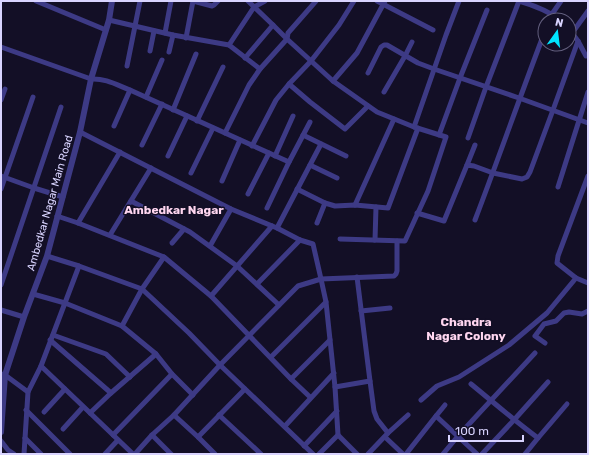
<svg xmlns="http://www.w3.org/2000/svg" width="589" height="455" font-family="Rubik,sans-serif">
<rect width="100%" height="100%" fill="#130f26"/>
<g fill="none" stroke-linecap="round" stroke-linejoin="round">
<!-- minor -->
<g stroke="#3d3a85" stroke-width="5">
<path d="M36,1L106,30"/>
<path d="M193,1L212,6L214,5L218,1"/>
<path d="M248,1L273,25L287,39L333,81L377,112L414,127L446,137L428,191L405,241L340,239"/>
<path d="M377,1L433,30"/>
<path d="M519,1C533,5 548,11 561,20"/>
<path d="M109,20L173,35L229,45L260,69"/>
<path d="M549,20L552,14L561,1"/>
<path d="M569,29L578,41L586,56"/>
<path d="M575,29L588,11"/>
<path d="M165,33L171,1"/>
<path d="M186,38L193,1"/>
<path d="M229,45L254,7L265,1"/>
<path d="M1,47L91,79C105,78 117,85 130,90L289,162"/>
<path d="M150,51L154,31"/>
<path d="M169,52L173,35"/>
<path d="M245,58L273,25"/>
<path d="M127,66L140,1"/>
<path d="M368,73L381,47L384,45H387L418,63L434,69L519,98L588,123"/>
<path d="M333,81L357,53L385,1"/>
<path d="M289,84L310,102L345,129L368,106"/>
<path d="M384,92L405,56L412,42"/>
<path d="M146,97L162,60"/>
<path d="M1,100L5,89"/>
<path d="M173,110L196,54"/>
<path d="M197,121L223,67"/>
<path d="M114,126L130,90"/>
<path d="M414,127L446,35L459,1"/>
<path d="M80,132L231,209L277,228L300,240L313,244L321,279L326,302L335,387L338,435L319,454"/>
<path d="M225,133L249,85L260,69L287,39L288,33L316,1"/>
<path d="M303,135L346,156"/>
<path d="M439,135L460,78L487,10"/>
<path d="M468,138L486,87L519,1"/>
<path d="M142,145L162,104"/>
<path d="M252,146L276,100L289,84L311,61L339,25L354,1"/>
<path d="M168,156L187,116"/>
<path d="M275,156L293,116"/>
<path d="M310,165L337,178"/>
<path d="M467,165L475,145"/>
<path d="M191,173L213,128"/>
<path d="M1,176L34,188L63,197"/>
<path d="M588,176L558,256L557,263L576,278L588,283"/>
<path d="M222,181L240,140"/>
<path d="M558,187L588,92"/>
<path d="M1,189L33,97"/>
<path d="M297,189L325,203L335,206L355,205L388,208L418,128"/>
<path d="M248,194L269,153"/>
<path d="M131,201L190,232L237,266L279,305"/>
<path d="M355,205L394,119"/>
<path d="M267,208L289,162L310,122"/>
<path d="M417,213L444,221L467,165L474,166L493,173L522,179L527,177L530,172L553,110L578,41"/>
<path d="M57,216L78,223L164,257L211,296L291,379L310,397"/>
<path d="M475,220C499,157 521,94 545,31"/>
<path d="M78,223L120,152"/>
<path d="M317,223L325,203"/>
<path d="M277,228L321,144"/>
<path d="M110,235L151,168"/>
<path d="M375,240L376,207"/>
<path d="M172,243L184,229"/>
<path d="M210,246L231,209"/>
<path d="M47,256L79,266L142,289L189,333L220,365L313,454"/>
<path d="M357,277L370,381"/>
<path d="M257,284L300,240"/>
<path d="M1,285L61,107"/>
<path d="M33,294L65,303L122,326L156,354L172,374L193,395"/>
<path d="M211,296L272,226"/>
<path d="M1,310L24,317"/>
<path d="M361,311L390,308"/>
<path d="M122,326L142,289L164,257"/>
<path d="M53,335L106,354L130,377"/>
<path d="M50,340L111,393"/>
<path d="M545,343L535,336L544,324L556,321L564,313L569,312L582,314L588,311"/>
<path d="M271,357L326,302"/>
<path d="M41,366L133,454"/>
<path d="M1,374L5,375L28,392L24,454"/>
<path d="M291,379L330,340"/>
<path d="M471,384C493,402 515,421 538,438L525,454"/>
<path d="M335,387L370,381L374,411L377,419L388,433"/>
<path d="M28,392L41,366L79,266"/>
<path d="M421,400L437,386L459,377L509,345L547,313L576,278"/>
<path d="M26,410L70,454"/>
<path d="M44,412L65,389"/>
<path d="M90,413L111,393L156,354"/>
<path d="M174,415L198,437L215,454"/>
<path d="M219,415L261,454"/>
<path d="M436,416L445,405"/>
<path d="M285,426L334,373"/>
<path d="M63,429L83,407"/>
<path d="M113,435L172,374"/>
<path d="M152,435L171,454"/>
<path d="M338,435L357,454"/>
<path d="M198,437L245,389"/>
<path d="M385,437L403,454"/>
<path d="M25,438L41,454"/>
<path d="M538,438L567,404"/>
<path d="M1,441L8,450L14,454"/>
<path d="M304,446L337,411"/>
<path d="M105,454L118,440"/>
<path d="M135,454L152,435L174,415L220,365L298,286L321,279L394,276L396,274L397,271V241"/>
<path d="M368,454L388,433L408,415"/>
<path d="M406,454L436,416L477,454"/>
<path d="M443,454L458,436L535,353"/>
<path d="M482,454L514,420L548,382"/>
</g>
<!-- tertiary -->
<path stroke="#3d3a85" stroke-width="6" d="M1,432L5,375L24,317L47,256L80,132L91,79L109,20L112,1"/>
</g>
<g text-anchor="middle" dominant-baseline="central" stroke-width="3" stroke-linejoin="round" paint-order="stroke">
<!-- street labels -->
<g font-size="11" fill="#d9d4ff" stroke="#130f26">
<text transform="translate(50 203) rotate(-74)">Ambedkar Nagar Main Road</text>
</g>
<!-- neighbourhood labels -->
<g font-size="12" font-weight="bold" fill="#ffd6f0" stroke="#130f26">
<text x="174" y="210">Ambedkar Nagar</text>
<text x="466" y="322">Chandra<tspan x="466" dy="14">Nagar Colony</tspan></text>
</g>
</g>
<!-- border -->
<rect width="589" height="455" fill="none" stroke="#d9d4ff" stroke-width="4"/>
<!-- north arrow -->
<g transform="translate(557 32) rotate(14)"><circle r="19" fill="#130f26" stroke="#625e7d"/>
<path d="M0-3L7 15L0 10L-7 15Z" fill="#00e5ff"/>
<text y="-6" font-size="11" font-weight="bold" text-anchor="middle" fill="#d9d4ff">N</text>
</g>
<!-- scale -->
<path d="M449 435v6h74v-6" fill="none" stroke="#d9d4ff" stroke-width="2"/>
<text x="455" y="435" font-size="12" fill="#d9d4ff" stroke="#130f26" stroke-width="3" paint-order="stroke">100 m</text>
</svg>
